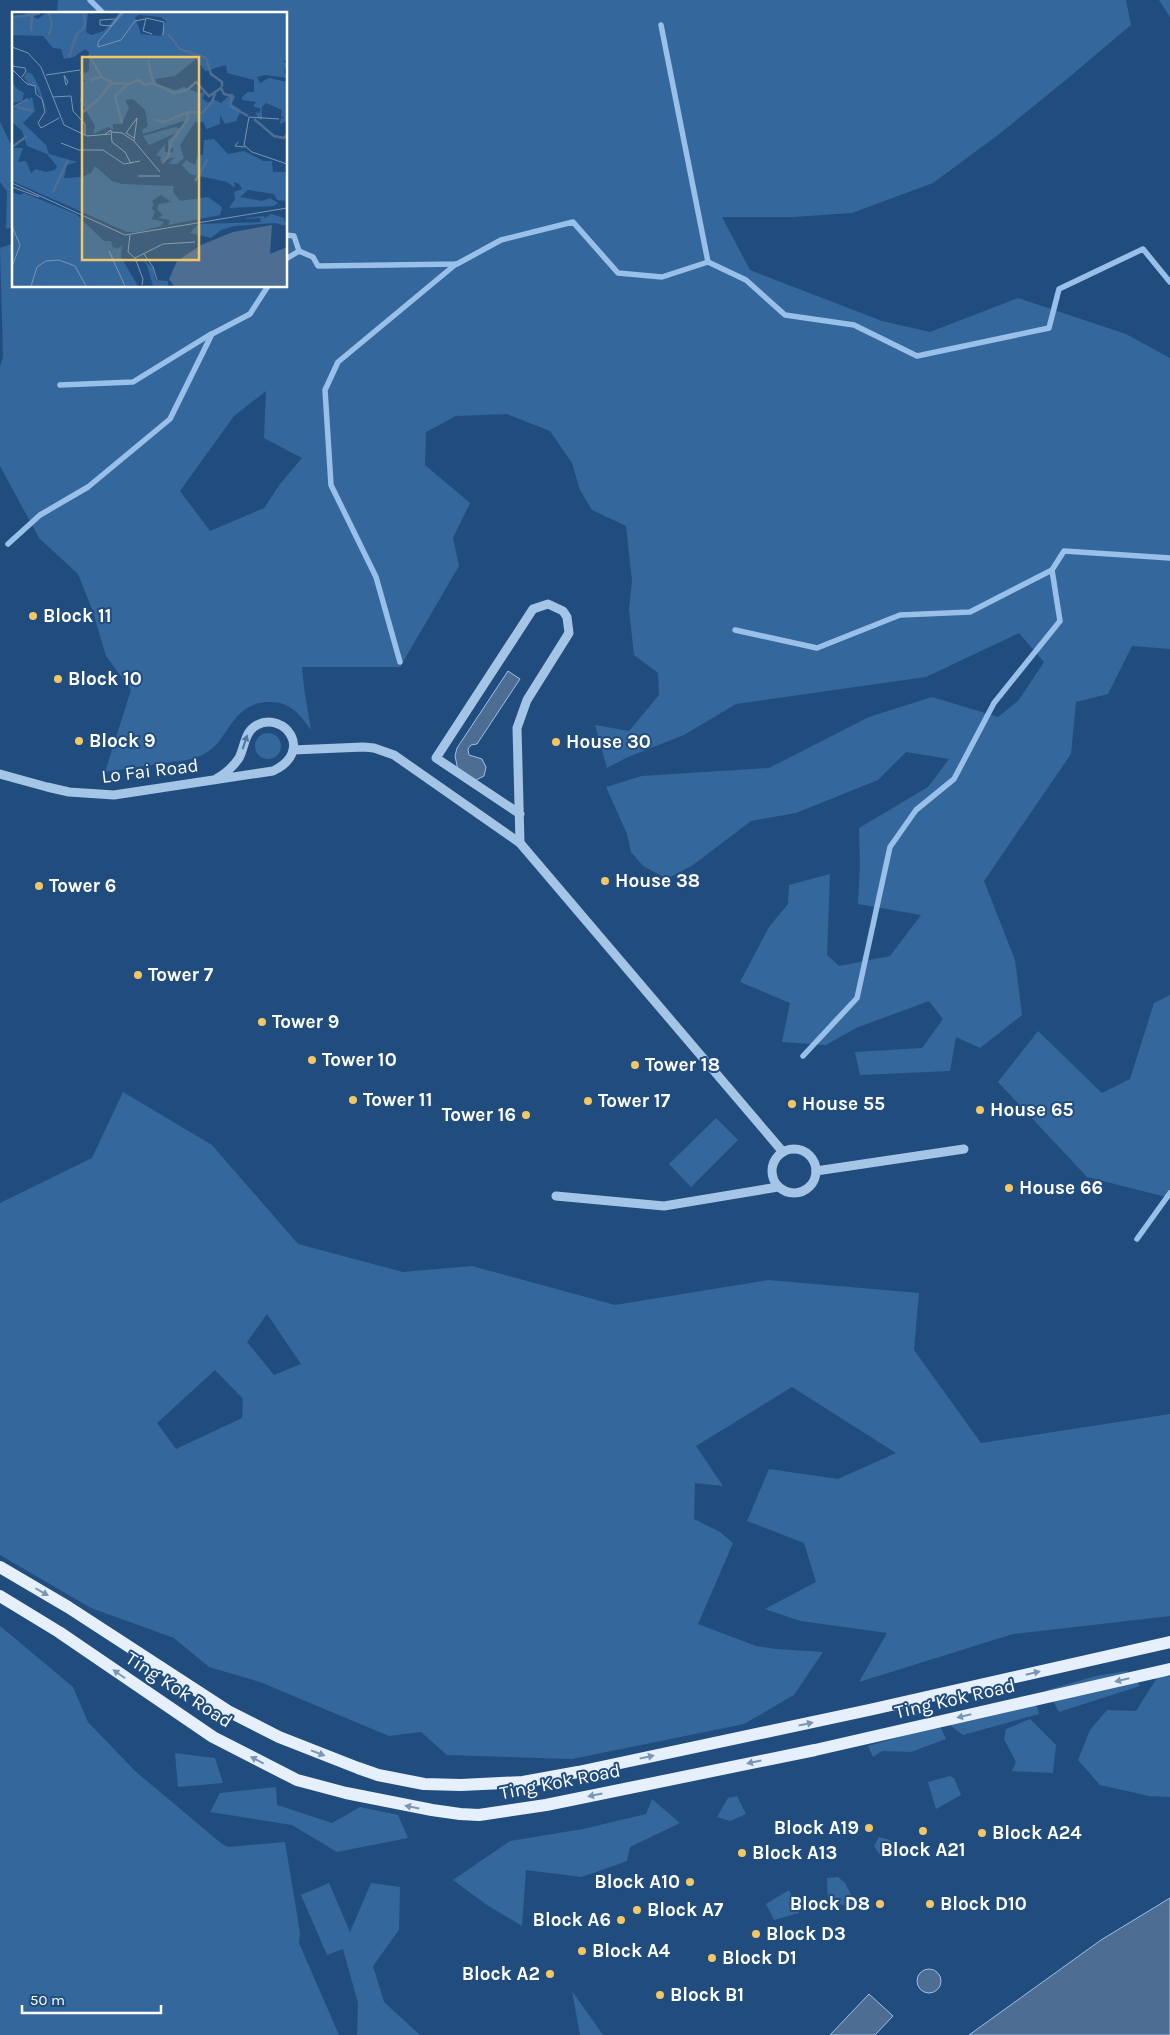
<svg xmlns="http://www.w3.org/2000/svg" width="1170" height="2035" font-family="Karla,sans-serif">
<rect width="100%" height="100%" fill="#214d7e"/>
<!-- green -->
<g fill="#34679c" fill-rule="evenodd">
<path d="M58,0H1126L1131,25L1067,79L998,135L933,183L852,213L793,217H722L750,270L882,321L930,332L1018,298L1126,334L1170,358V649L1132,646L1108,694L1076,702L1071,754L984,881L1015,960L1022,1015L980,1048L956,1037L950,1071L860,1075L855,1052L922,1048L943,1019L929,1001L856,1028L826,1045L782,1042L790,1003L740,982L769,927L788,904L789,885L830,874L827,955L839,966L890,956L921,915L858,904L860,864L859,828L928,787L949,759L906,752L878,780L796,813L751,821L693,865L667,879L643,866L631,852L627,834L606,787L642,776L769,768L869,717L932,697L998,717L1018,701L1044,662L1019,633L926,677L736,704L684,735L628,757L607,768L595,725L629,731L659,695L658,673L634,655L629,609L632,581L626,526L592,510L580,490L572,463L550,431L507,414L456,416L426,432L425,465L470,503L453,538L459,566L400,667H302L304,688L311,730C301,715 289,701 269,702C228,703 230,745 200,756C191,760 180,761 170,762C148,765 127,769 105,772L131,690L106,656L92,609L78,574L39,538L0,466V367L3,357L0,248L14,243V286H286V14H57ZM266,391L264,438L302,458L280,484L264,508L210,531L180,491L234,416Z"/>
<path d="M1159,0H1170V17Z"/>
<path d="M0,122L14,151V227L6,229L7,191L0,182Z"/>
<circle cx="268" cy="746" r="13"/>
<path d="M1170,995V1198L1087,1177L998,1082L1038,1031L1102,1093L1130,1079L1154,1003Z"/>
<path d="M123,1092L212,1145L298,1244L403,1272L472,1266L615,1305L768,1280L919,1293L914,1350L981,1443L1170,1414V1616L1013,1634L859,1682L887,1633L801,1621L765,1609L816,1582L804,1543L747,1521L769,1469L838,1479L896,1453L792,1387L696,1446L723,1486L695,1483L694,1519L720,1532L733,1543L698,1624L756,1646L776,1649L823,1652L794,1695L744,1724L572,1759L447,1755L421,1732L389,1736L260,1682L209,1667L174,1638L91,1608L0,1555V1203L92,1158ZM267,1314L301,1364L274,1375L247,1342ZM215,1370L243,1399L242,1418L176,1449L157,1423Z"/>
<path d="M716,1118L738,1140L691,1187L669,1164Z"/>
<path d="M0,1626L73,1687L88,1722L135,1771L222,1844L228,1847L285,1842L300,1933L299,1943L339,2035H0Z"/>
<path d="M1127,1671L1140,1686L1059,1712L1047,1690L1096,1676Z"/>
<path d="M1159,1675L1170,1677V1797L1149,1796L1100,1785L1078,1760L1090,1730L1107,1710L1136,1711Z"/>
<path d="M1021,1696L1037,1707L1039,1714L963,1735L947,1723L1015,1708Z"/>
<path d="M1030,1719L1056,1745L1053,1773L1012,1771L1016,1762L1004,1739L1006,1729Z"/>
<path d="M941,1728L946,1739L911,1752L882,1751L873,1757L868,1746L924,1730Z"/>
<path d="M175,1753L215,1758L223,1783L178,1787Z"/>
<path d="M950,1776L954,1778L961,1795L936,1809L928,1782Z"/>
<path d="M276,1787L277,1805L332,1823L360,1807L398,1815L408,1838L337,1852L292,1825L210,1812L220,1793Z"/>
<path d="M737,1796L746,1814L730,1821L717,1817L728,1798Z"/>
<path d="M652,1799L680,1823L630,1847L627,1861L582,1877L526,1870L522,1926L487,1905L453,1880L510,1841L583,1829L646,1814Z"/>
<path d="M879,1837L890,1840L896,1850L882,1858L874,1846Z"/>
<path d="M838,1877L845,1883L856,1904L849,1907L828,1900L827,1878Z"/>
<path d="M329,1883L350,1932L371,1883L400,1887L399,1930L373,1966L384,2002L420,2035H357L358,2003L343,1949L327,1955L301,1895Z"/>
<path d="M789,1890L799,1913L774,1920L766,1904Z"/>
<path d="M572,1991L603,2035H580Z"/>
</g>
<!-- water -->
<g fill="#4d6e92" stroke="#98c0e8">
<path d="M508,671L520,679L477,744L471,745L468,749L469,755L482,759L486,767L484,776L476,780L458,770L455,756L457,748Z"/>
<path d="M1170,1898V2035H969L1101,1940Z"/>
<circle cx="929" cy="1981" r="12"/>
<path d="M869,1994L893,2016L875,2035H830Z"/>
</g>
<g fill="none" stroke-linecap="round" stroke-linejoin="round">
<!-- stream -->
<g stroke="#98c0e8" stroke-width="5.5">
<path d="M90,0L104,14"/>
<path d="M661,25L708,262"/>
<path d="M286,235L294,236L299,251"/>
<path d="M286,259L299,251L313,257L318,266L457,264L501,240L573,222L618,273L662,277L708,262L746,280L785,315L854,325L917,356L1049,328L1059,289L1143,249L1170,282"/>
<path d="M60,385L133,382L211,334"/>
<path d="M8,544L40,515L88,487L170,419L212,334L250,314L268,286"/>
<path d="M735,630L817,648L900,615L970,612L1052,570L1064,551L1170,558"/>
<path d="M400,662L376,577L331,485L325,390L338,362L456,264"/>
<path d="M803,1056L857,998L890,847L916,810L954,779L994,703L1060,621L1052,570"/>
<path d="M1137,1239L1170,1193"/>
</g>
<!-- minor -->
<g stroke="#a5c5e7" stroke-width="9">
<path d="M293,750L363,747L374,748L394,755L520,843L783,1152"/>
<path d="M0,774L47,787L69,792L114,795L273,771C315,751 284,711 257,725C244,732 245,747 239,758C233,767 225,774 216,779"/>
<path d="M520,814L436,758L533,609L548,604L563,611L567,617L569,633L527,700L517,728L520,843"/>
<circle cx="794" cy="1171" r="22"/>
<path d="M816,1171L964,1149"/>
<path d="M556,1196L664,1206L778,1187"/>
</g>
<!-- major -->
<g stroke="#e6f0fd" stroke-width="12">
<path d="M0,1567L68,1607L228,1711L279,1737L358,1768L378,1775L424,1784L461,1785L523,1782L578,1772L869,1710L1170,1642"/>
<path d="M0,1596L59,1632L213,1737L297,1780L346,1793L432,1810L460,1814L479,1815L546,1805L815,1750L1170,1669"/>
</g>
</g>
<!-- one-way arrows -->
<defs><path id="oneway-solid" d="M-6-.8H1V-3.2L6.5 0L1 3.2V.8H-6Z" transform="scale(1.25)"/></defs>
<use fill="#4f77a3" href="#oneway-solid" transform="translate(245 742) rotate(-72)"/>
<g fill="#7a96b7">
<use href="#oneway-solid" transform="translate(42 1592) rotate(30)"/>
<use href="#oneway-solid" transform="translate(1033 1673) rotate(-13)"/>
<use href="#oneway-solid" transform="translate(119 1674) rotate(-145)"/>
<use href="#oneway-solid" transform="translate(1122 1680) rotate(167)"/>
<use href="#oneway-solid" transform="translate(964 1716) rotate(167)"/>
<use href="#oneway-solid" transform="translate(806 1724) rotate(-12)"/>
<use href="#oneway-solid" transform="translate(318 1753) rotate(21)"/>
<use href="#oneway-solid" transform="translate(647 1757) rotate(-12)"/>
<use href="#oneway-solid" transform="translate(257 1760) rotate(-152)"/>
<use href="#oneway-solid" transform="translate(754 1762) rotate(168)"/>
<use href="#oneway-solid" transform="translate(595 1795) rotate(168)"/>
<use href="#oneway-solid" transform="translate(412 1807) rotate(-169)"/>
</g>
<!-- markers -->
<g fill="#f3c666" stroke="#214d7e" stroke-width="2">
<circle cx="33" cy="616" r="5"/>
<circle cx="58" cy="679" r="5"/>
<circle cx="79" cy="741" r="5"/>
<circle cx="556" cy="742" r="5"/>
<circle cx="605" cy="881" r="5"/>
<circle cx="39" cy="886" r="5"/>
<circle cx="138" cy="975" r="5"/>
<circle cx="262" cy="1022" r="5"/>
<circle cx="312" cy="1060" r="5"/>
<circle cx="635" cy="1065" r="5"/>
<circle cx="353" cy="1100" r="5"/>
<circle cx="588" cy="1101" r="5"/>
<circle cx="792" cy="1104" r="5"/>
<circle cx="980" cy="1110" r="5"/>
<circle cx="526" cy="1115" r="5"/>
<circle cx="1009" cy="1188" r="5"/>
<circle cx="869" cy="1828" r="5"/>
<circle cx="923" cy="1831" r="5"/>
<circle cx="982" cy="1833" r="5"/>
<circle cx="742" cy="1853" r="5"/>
<circle cx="690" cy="1882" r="5"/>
<circle cx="880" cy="1904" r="5"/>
<circle cx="930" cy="1904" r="5"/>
<circle cx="637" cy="1910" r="5"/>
<circle cx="621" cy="1920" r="5"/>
<circle cx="756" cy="1934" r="5"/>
<circle cx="582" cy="1951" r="5"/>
<circle cx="712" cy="1958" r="5"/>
<circle cx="550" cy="1974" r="5"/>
<circle cx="660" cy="1995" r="5"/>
</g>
<g text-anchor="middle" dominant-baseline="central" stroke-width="4" stroke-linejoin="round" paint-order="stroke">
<!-- poi labels -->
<g font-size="19" font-weight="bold" fill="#fff" stroke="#214d7e" text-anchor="start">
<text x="43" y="616">Block 11</text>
<text x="68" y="679">Block 10</text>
<text x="89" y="741">Block 9</text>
<text x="566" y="742">House 30</text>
<text x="615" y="881">House 38</text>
<text x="49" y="886">Tower 6</text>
<text x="148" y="975">Tower 7</text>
<text x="272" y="1022">Tower 9</text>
<text x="322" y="1060">Tower 10</text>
<text x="645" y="1065">Tower 18</text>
<text x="363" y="1100">Tower 11</text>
<text x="598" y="1101">Tower 17</text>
<text x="802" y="1104">House 55</text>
<text x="990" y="1110">House 65</text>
<text x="516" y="1115" text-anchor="end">Tower 16</text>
<text x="1019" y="1188">House 66</text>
<text x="859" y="1828" text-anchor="end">Block A19</text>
<text x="992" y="1833">Block A24</text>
<text x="923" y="1850" text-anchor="middle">Block A21</text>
<text x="752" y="1853">Block A13</text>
<text x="680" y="1882" text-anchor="end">Block A10</text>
<text x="870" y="1904" text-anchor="end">Block D8</text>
<text x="940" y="1904">Block D10</text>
<text x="647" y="1910">Block A7</text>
<text x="611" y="1920" text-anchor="end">Block A6</text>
<text x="766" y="1934">Block D3</text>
<text x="592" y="1951">Block A4</text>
<text x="722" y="1958">Block D1</text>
<text x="540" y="1974" text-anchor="end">Block A2</text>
<text x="670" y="1995">Block B1</text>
</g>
<!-- street labels -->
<g font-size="19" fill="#fff" stroke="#214d7e">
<text transform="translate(150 771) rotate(-7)">Lo Fai Road</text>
<text transform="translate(179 1690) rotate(33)">Ting Kok Road</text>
<text transform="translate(955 1699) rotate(-13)">Ting Kok Road</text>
<text transform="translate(560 1782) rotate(-11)">Ting Kok Road</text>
</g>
</g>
<!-- overview -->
<g transform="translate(12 12)">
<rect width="275" height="275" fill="#214d7e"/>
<path d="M15,1H23L22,5L26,7L34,1H76L74,20L79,23L92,19L107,1H275V48L271,49L275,52L272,59L275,66L253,63L245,65L248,71L257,66L275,70V109L268,112L269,106H273L269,104L270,98L254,91L250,95V108L247,107L243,100L247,101L249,97L241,94L244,90L230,88V85L236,80H242V68L215,61L214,53L193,59L182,44L183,48L163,64L143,67L145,72L163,78L172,75L187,81L194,80L190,86L196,91L201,87L209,91L220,81L223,85L220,92L229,98L224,109L213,112L208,103V112L195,117L191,110H183L168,133L172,146L165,152H156L163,145L148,149L149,145L144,143L153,132V140L159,141L162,137L156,135V128L164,121L137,133L131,124L163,115L170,117L174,111L172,109L131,122L130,118L136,114L133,98L121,87L113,88L117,96L110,112H101V118L96,115L81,122L83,114L68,88L71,75L68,71L74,68H71L68,61L70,57L73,62L77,58V40L73,37L62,45L52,47L49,37L41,36L31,24L0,23V3L10,5ZM127,3L149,5L154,9L149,24L129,22L123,5ZM15,60L20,62L27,75L36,102L24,75L16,72L12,65ZM0,68L4,76L12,81L10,89L0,91ZM20,85L23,99L11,111L34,133L37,142L65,150L55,153L52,166L70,165L79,161L83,154L100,169L110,172L162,174L161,180L168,189L196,185L210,195L208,203L156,213L158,208L146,206L151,203L145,197L147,192L159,190L149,183L140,189L142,193L139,196L143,199L140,207L152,210L149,214L127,220H115L0,169V136H11L6,150L14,149L19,161L24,157L34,160L43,158L45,154L35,142L15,134L10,119L0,110V98ZM202,127L216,142L232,139L251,149H260L261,160H275L274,195L273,189L265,188L262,182L236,178L228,185L250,189L258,186L266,191L262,194L217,196L223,187L222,180L230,177L227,172L222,170L223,176L215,170L178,162L170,153L174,148L183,153L185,145L191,142L192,128ZM0,180L8,183L12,181L64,202L92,229H99L105,250L100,234L105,237L110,233L109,245L126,274H0ZM259,202L272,206L275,214L263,211L222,214L209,218L210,222L209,218L199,226L178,221L186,212L249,210L248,206L234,207V206L252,204L253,206ZM127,244L141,256L143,268L156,269V274H141L135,253Z" fill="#34679c" fill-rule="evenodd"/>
<path d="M260,213L258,242L275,235V274H162L157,267L165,249L189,233L221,220Z" fill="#4d6e92"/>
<path fill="none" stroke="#4d6e92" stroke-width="2.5" d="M0,5L19,3M19,19L20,3L28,1M156,22L168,37L194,46L199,62L210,70V75M37,23L40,12L37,1M77,43L89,64M57,45L64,24L73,14L72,1M136,48L141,71M78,68L89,65L100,70M5,95L21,99M0,96L16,87M71,100L87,87L99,71L116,72L127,68L132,73L141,71L162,81L175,78L184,70L197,84L209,76L212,82L220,84L218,94L236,104M242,107L262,124L272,126L275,122M143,108L152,110L176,100L190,101L200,90L203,81M110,111L103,84L116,72M0,135L15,124M150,151L156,145L159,130L176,107L175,102M183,169L196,147M41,180L56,148"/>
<path fill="none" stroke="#7a94b2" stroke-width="1" d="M111,1L86,30V35L109,28L123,9L133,7M103,7L88,8V13L99,14L109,1M140,22L131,19L134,6L152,10L151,23M0,35L16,41L29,55L52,113L75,124L98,122M0,54L13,56L14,59L10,65M0,57L15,72L23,74L24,82L30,87L33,100L26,111L29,116L47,106M34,63L68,58M52,63L56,70L54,73L52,64M41,85L59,84L61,99L73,112V123M267,107L237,105L232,133L240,140L275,152M100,120L110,121L122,129L148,160M92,123L99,118L100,130L113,140L119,152M122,126L114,121L125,106L122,129M226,130L223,134L233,135M49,131L67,138H91L112,152L128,149M126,164H148M0,171L113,223L275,196M0,175L27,185M0,214L8,233L0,255M118,223L116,240L123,246L151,232L183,230M97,239L113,274M132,242L141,255L145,268M123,246L131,267L130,273M19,274L25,255L34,249L47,248L63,254L74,274"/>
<path fill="#f3c666" fill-opacity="0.15" stroke="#f3c666" stroke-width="2.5" d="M70,45H187V248H70Z"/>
<rect width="275" height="275" fill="none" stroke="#fff" stroke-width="2.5"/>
</g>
<!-- scale -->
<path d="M22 2005v8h139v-8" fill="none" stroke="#ffffff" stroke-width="2.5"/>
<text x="30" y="2005" font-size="15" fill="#ffffff" stroke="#214d7e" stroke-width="4" paint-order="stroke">50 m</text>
</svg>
